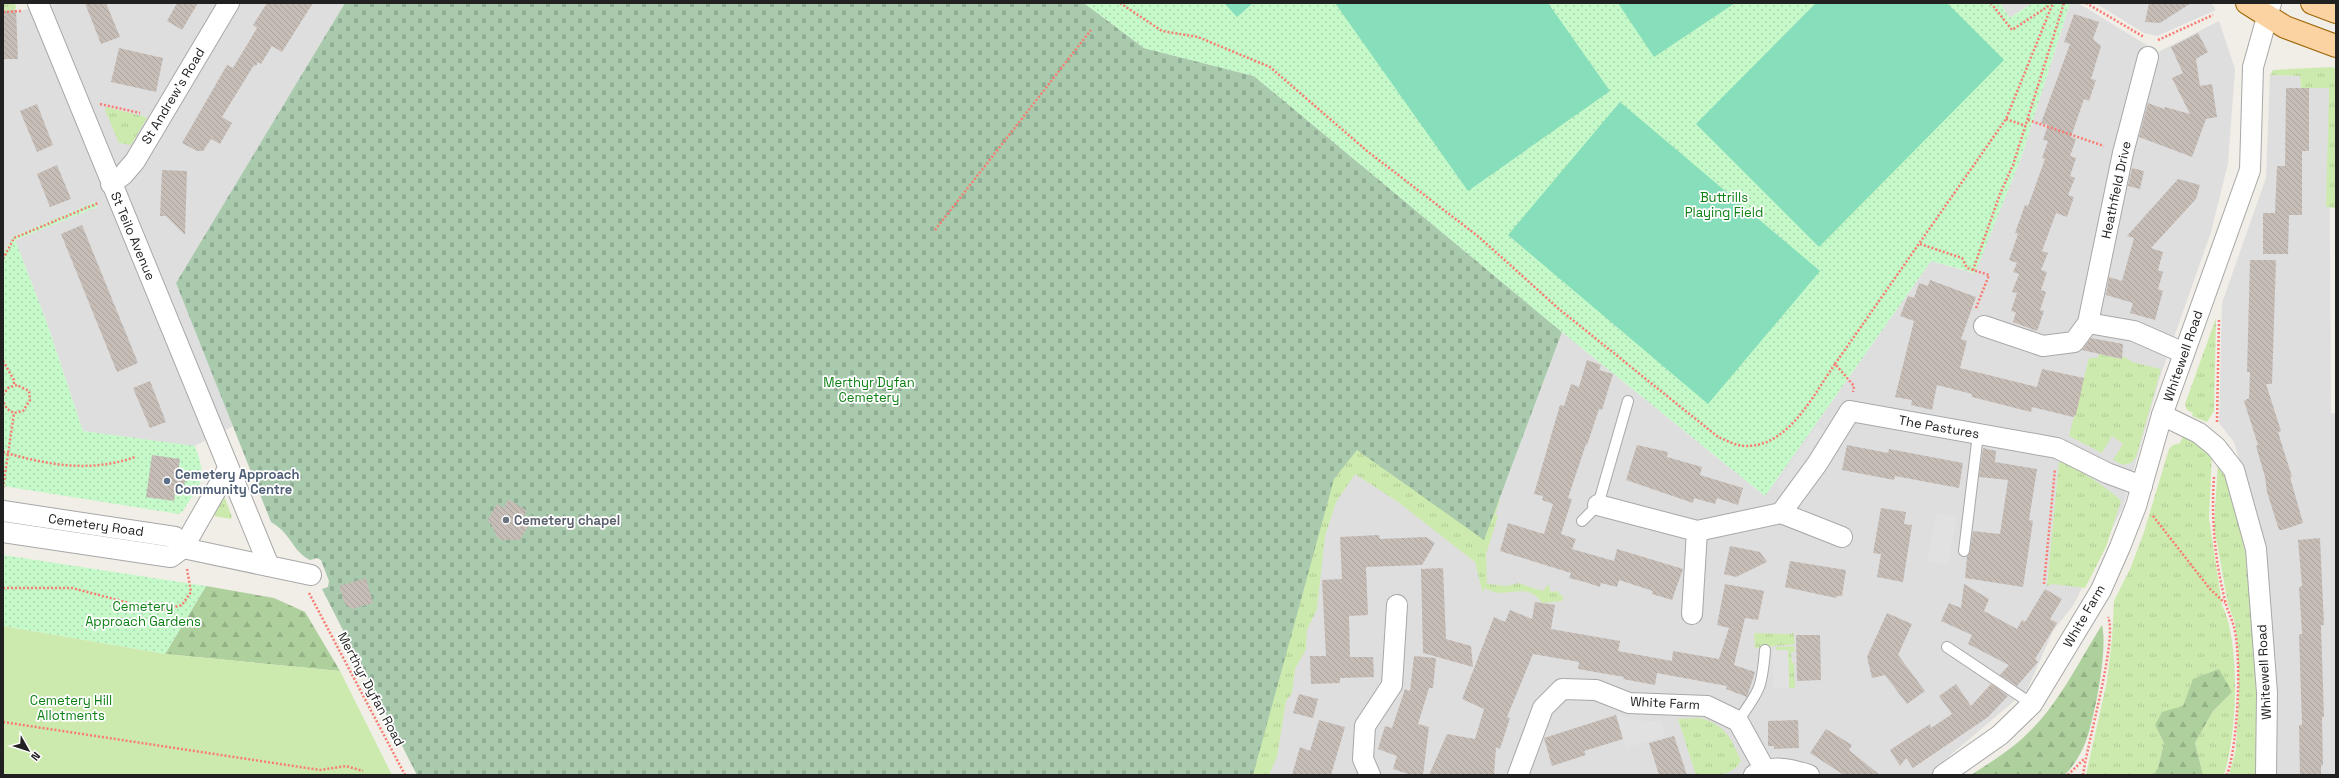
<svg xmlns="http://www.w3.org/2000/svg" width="2339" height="778" font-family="'Space Grotesk',sans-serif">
<defs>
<pattern id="grass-tufts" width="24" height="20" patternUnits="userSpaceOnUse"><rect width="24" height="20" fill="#cdeaae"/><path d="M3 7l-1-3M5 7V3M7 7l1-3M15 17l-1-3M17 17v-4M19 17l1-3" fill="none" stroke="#b0c895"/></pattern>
<pattern id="forest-firs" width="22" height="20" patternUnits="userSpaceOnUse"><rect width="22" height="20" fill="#add09d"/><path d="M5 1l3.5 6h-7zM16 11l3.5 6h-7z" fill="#95b287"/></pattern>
<pattern id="cemetery-stones" width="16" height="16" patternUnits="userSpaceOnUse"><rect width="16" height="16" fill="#a9caad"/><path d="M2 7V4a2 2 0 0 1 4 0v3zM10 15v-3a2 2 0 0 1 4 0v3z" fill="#91ad95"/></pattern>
<pattern id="park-dots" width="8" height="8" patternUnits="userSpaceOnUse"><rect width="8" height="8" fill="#c6f9c9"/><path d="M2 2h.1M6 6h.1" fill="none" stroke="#aad5ac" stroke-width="1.8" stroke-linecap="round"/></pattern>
<pattern id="building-back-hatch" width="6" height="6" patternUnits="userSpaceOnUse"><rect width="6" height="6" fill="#c6bdb7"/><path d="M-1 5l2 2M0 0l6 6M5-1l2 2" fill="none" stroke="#aaa29d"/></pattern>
</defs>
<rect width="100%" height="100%" fill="#f1ede7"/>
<!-- residential -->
<g fill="#dfdede">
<path d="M60,3H345L176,283L233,426L193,447L83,431L47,323L15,240L97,207L95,202L13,237L3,254V14Z"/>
<path d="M2000,3H2032L2010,18Z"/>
<path d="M2070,3H2078L2158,52L2219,21L2235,69L2228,163L2211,232L2161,374L2123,507L2074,604L2053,631L2027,690L1940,764L1935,775H1253L1334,479L1357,450L1484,540L1562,332L1765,496L1931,261L1974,273L2021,158Z"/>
<path d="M2095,3H2211L2216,10L2157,36L2144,33Z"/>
<path d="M2270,75L2300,76L2301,88H2329L2331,413L2336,414V775H2274L2265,546L2234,442L2219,423L2222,303L2266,178Z"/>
</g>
<!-- grass -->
<g fill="url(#grass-tufts)">
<path d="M3,3H15L16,8L15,10L3,11Z"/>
<path d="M2331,67L2336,68V208L2326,207L2329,88H2301L2300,76L2270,75L2273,70Z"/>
<path d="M106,107L146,117L147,118L131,145L119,143L105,110Z"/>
<path d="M2216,318L2214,411L2207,422L2192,416L2193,413L2187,410L2185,404Z"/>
<path d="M2098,354L2122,359L2123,356L2132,362L2161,369L2136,457L2131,463L2123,465L2113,460L2123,444L2112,436L2102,453L2069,436L2089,358H2098Z"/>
<path d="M2183,436L2212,453L2209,518L2222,605C2241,644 2237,734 2224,775H2203L2195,743L2213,711L2232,692L2194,679L2183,706L2155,725L2164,743L2158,768L2153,775H2086L2107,681L2112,639L2114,601L2131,567L2144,532L2169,449L2173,445L2180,443Z"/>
<path d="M1355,443L1490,499L1500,500L1495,515L1498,516L1486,554L1487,584L1507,586L1518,583L1543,591L1548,584L1551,592L1557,591L1564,598L1561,601L1542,603C1530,586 1518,592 1500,593C1495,593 1489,590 1484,588L1483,594L1475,562L1398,502L1355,474L1336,502L1325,536L1317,609L1307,630L1306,649L1295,669L1292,693L1286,701L1277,757L1269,775H1248L1307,517Z"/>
<path d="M2218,461C2228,482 2234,503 2239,525C2260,607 2257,691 2257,775H2229L2236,749L2239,695L2238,653L2235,623L2228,604L2214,527Z"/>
<path d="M2059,462C2075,466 2110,489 2121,501L2106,547L2085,588L2052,584L2047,586Z"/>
<path d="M222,498H225L232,517L231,519L213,516L212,514Z"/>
<path d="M1793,631L1795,644L1755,648L1754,633L1792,634Z"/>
<path d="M1794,646L1795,652H1791L1792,663H1794L1795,688H1789L1788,650H1776V647Z"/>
<path d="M1700,718C1725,725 1731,737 1741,761C1731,778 1714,775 1696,775L1678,719Z"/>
</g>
<!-- forest -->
<g fill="url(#forest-firs)">
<path d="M206,586L274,598L305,612L340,671L165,654Z"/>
<path d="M2102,625C2108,649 2095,716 2086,741C2081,754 2074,765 2065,775H1971C1991,762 2011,750 2028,733C2059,704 2079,661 2102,625Z"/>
<path d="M2219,669L2232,692L2213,711L2195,743L2203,775H2153L2158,768L2164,743L2155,725L2162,712L2183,706L2193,679Z"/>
</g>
<!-- cemetery -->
<path fill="url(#cemetery-stones)" d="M345,3H1084L1144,48L1254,76L1562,332L1484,540L1357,450L1334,479L1253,775H417L322,589L328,587L329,581L321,560L317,558L310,560C292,551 291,533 271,522L176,283Z"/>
<!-- park -->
<g fill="url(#park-dots)">
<path d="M1084,3H2000L2010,18L2032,3H2070L2021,158L1975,273L1931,261L1765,496L1562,332L1254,76L1144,48Z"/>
<path d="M95,202L97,207L15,240L47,323L83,431L195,446C208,482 202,480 183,511L179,514L3,486V254L13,237Z"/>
<path d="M3,555L206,586L165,654L3,626Z"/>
</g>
<!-- garden -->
<path fill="#cdeaae" d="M3,626L165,654L340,671L392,775H3Z"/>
<!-- pitch -->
<g fill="#87debb">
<path d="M1224,3H1253L1237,17Z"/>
<path d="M1335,3H1548L1610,91L1468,191Z"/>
<path d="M1618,3H1735L1654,57Z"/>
<path d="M1816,3H1947L2004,60L1819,247L1696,124Z"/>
<path d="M1620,102L1820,271L1708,404L1508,235Z"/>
</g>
<!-- parking -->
<g fill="#e1e1e1">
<path d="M1817,426L1825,431L1783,491L1776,486Z"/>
<path d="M1936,513L1957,517L1948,565L1927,561Z"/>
<path d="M1772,650H1788L1789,688H1773Z"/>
<path d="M1616,715L1644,721H1660L1665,736L1626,748Z"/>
</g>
<!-- building -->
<g fill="url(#building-back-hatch)">
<path d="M85,3H106L120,37L101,44Z"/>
<path d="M177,3H198L182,30L167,21Z"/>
<path d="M267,3H313L282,52L272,46L261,64L258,62L256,66L254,65L222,117L232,123L220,144L211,139L203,151H197L182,143L227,65L233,68L257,28L253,25Z"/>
<path d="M2149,3H2191L2160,23L2145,22Z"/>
<path d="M16,10L18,59H3V11Z"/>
<path d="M2074,14L2099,22L2093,39L2101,46L2091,79L2096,80L2089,101L2084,99L2071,137L2076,139L2070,156L2076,158L2070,176L2075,178L2068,195L2074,197L2067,217L2056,213L2042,251L2048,253L2041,270L2047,272L2041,290L2046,292L2040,310L2044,311L2037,331L2013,322L2016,312L2011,311L2017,293L2012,292L2019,274L2013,272L2017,263L2009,260L2018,234L2015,233L2025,205L2028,206L2045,159L2042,158L2048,141L2043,140L2048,125L2041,123L2070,44L2064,42Z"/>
<path d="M2198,33L2208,52L2196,59L2200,86L2212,84L2217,117L2206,119L2192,157L2139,137L2148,103L2164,109L2165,107L2190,114L2172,78L2183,73L2171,47Z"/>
<path d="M119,48L163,58L156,92L111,82Z"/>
<path d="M2286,88H2309V151H2302V215H2289L2288,254H2263V213H2275L2277,166H2285Z"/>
<path d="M37,104L53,145L37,152L20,111Z"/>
<path d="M57,165L71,199L50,207L37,174Z"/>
<path d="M2132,168L2144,171L2140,189L2128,186Z"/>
<path d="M162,170L187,171L185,235L166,216H160Z"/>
<path d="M2178,179L2200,185L2196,199L2151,248L2163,252L2158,270L2163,272L2158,289L2163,291L2155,320L2130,313L2133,303L2106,295L2109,277L2122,281L2134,238L2127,236Z"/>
<path d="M82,225L138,363L117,372L61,234Z"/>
<path d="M2250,260H2276L2272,384H2266L2281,431L2278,432L2292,477H2290L2303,523L2282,530H2279L2267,492L2265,477L2256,446L2258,445L2244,401L2249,398L2250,372H2247Z"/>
<path d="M1930,280L1976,297L1961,339L1967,341L1960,368L2037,387L2042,369L2084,378L2076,415L2073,417L2032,407L2031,412L1972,397V394L1937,385L1932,410L1911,405L1912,400L1895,397L1914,321L1900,316L1908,296L1914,298L1919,283L1928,286Z"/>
<path d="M2091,338L2123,344L2122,359L2082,350Z"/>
<path d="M1587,360L1601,365L1599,370L1613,374L1602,410L1599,409L1587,445L1586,444L1568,498L1572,499L1561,534L1576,539L1572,549L1614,561L1617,549L1683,569L1672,600L1652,594L1653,591L1619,580L1617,587L1601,583L1600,587L1585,582L1569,578L1571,573L1500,551L1508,523L1544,534L1553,504L1542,500L1543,496L1534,494L1560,405L1564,406L1571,384L1579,387Z"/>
<path d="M150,381L166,422L150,428L133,388Z"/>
<path d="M1637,445L1668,452L1667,457L1702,467L1700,475L1743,488L1738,505L1717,498L1715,504L1694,498L1693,503L1626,480Z"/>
<path d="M1847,445L1888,453L1889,449L1963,463L1959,488L1895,476L1894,480L1842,470Z"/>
<path d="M1983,448L1996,451L1995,462L2037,469L2029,520L2033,521L2023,587L1965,578L1967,557L1970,552L1973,531L2000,534L2008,480L1979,477Z"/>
<path d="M152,455L180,459L178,473L186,474L184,488L176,487L174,501L146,497Z"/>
<path d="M508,499L527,511L522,519L530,523L520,540H502L497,537L491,524L487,521L497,504L504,508Z"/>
<path d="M1881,508L1906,512L1904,524L1912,525L1903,582L1877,577L1881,554L1873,553Z"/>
<path d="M1379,535L1380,539L1426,537L1435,543L1422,565L1366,567L1368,615L1349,616L1350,657H1373L1374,677L1340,678V683L1311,684L1310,656H1326L1322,580L1342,579L1340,537Z"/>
<path d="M2320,538L2324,625H2321L2324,717H2322L2323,765L2321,766V775H2300L2299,725H2302L2299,634H2302L2299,587L2302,586L2298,540Z"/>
<path d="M1730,546L1760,552L1767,562L1736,577L1724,574Z"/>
<path d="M1790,561L1846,570L1842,596H1837L1836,598L1785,587Z"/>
<path d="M1443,568L1446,639L1471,646L1473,667L1423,653L1421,569Z"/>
<path d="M366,578L373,603L352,609L345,604L339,586Z"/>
<path d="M1725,584L1764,591L1758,620L1745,618L1734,665L1755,672L1747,697L1726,689L1727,686L1657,673L1655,685L1623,679L1624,677L1578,669L1579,662L1533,654L1507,717L1510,718L1500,749L1496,747L1494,775H1429L1447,734L1475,739L1484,709L1462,699L1494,617L1505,622L1510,610L1532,619L1535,602L1555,605L1551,629L1620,641L1618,651L1672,661L1673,651L1719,659L1729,628L1717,625Z"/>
<path d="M1964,584L1989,599L1984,611L2017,629L2022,620L2025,622L2045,589L2062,599L2050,619L2057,623L2035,659L2038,662L2017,686L2000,675L2009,665L1968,644L1972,635L1941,621L1949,603L1961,608Z"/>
<path d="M1887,613L1912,624L1898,655L1925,691L1907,704L1885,675L1872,678L1867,657Z"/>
<path d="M1796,635H1820L1821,680L1797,681Z"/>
<path d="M1414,656L1436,658L1433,688H1429L1418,724L1429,727L1423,775H1411L1393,769L1397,756L1378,749L1385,726L1392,728L1405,689L1410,691Z"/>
<path d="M1956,684L1971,706L1991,684L2008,696L1988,717L1913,768L1906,758L1900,766L1890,750L1930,724L1931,728L1952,714L1939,696Z"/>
<path d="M1299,694L1318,699L1313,718L1293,713Z"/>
<path d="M1616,715L1623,739L1584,751L1586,755L1552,766L1544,738Z"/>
<path d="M1319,720L1345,727L1331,775H1292L1300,747L1310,751Z"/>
<path d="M1798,720L1799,748L1774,749V746H1768V721Z"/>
<path d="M1826,729L1852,745L1849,750L1880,775H1844L1810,753Z"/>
<path d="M1674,736L1687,775H1659L1649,743Z"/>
</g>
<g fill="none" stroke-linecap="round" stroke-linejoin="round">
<defs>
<g id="lane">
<path d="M1582,521L1598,505L1628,401"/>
<path d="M1964,551L1978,434"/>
<path d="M1947,647L2032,704"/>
<path d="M1738,721C1760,690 1762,688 1765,650"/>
</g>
<g id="street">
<path d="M38,3L269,566"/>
<path d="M111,184L123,175L135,161L229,3"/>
<path d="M2088,323L2134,331L2184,353"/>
<path d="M1984,326L2043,346L2074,342L2088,323L2123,153L2148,57"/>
<path d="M1598,505L1697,531L1781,513L1817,464L1850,411L2057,448L2107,473L2142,486"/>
<path d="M3,511L175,537L183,548L311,575"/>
<path d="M1781,513L1842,537"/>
<path d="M3,532L171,557L183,548L228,469"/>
<path d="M1692,614L1697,531"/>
<path d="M1370,775L1363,759L1365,726L1392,685L1397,605"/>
<path d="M1518,775L1543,708L1562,689L1596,690L1629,703L1707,706L1738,721L1765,770"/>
<path d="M1754,775C1773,765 1788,768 1809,775"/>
<path d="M1943,775L2000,735L2032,704L2101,590L2120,547L2136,506L2162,415"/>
<path d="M2266,775L2267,693L2256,549L2234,470L2216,447L2199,433L2162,415L2250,170L2253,67L2271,3"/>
</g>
<g id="primary">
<path d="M2247,3L2285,27L2336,46"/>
<path d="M2312,3L2336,12"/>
</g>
</defs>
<!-- lane casing -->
<use href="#lane" stroke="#a8a8a8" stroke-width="12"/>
<!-- street casing -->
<use href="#street" stroke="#a8a8a8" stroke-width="22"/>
<!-- primary casing -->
<use href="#primary" stroke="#9c6502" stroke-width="24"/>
<!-- path -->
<g stroke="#f87c71" stroke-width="2.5" stroke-dasharray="2 2" stroke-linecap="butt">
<path d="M1120,3L1162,31L1198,37L1270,67L1367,151L1479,237L1559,309L1718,437C1726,440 1736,446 1745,446C1789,447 1813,395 1835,364L1854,386L1853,392"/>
<path d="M1991,3L2012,30L2050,5"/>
<path d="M2086,3L2144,37"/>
<path d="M3,12L21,11"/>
<path d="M2158,40L2213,15"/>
<path d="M100,104L140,113"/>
<path d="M2006,119L2026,126"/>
<path d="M2028,120L2104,146"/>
<path d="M935,230L1091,30"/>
<path d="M1920,244L1962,258L1967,268L1973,270"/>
<path d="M3,259L14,238L98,203"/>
<path d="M1976,308L1989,275L1973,270L2000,194L2013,165L2064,3"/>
<path d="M3,361L14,380V385"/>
<path d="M1835,364L2006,119L2053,3"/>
<path d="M3,395L8,388L17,385L29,391L30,400L23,411L14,413L7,409L3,401"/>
<path d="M2217,422L2219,318"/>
<path d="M3,452C48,465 90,473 135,457"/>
<path d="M2214,477C2211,519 2215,563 2226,604C2228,612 2232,619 2234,627C2242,659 2238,744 2227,775"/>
<path d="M3,488L14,413"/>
<path d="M2153,516L2210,589L2225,603"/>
<path d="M2044,584L2055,469"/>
<path d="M3,588H72L160,611L182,605L191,592L187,569"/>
<path d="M309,593L405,775"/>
<path d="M3,722L320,770L346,766L363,771"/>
<path d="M2068,775L2084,759"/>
<path d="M2083,775C2087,744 2118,638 2108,617"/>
</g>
<!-- lane -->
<use href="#lane" stroke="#fff" stroke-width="10"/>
<!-- street -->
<use href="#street" stroke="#fff" stroke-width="20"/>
<!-- primary -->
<use href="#primary" stroke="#fbd3a2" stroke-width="22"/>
</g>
<!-- markers -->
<circle fill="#5c6f8a" stroke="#fff" stroke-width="1.5" cx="167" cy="481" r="4"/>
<circle fill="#6b7280" stroke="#fff" stroke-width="1.5" cx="506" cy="520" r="4"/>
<g text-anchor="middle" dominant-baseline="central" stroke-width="3.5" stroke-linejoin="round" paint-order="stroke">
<!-- street labels -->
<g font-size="13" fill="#212121" stroke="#fff">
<text transform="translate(173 96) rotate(-59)">St Andrew's Road</text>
<text transform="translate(2116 190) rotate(-78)">Heathfield Drive</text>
<text transform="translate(133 236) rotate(67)">St Teilo Avenue</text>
<text transform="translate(2183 356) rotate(-71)">Whitewell Road</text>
<text transform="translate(1939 427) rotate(10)">The Pastures</text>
<text transform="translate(96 525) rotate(8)">Cemetery Road</text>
<text transform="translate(2084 616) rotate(-60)">White Farm</text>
<text transform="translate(2264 672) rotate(-93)">Whitewell Road</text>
<text transform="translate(371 689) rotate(62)">Merthyr Dyfan Road</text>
<text transform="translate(1665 703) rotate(3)">White Farm</text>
</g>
<!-- park labels -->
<g font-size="13" fill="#0d8014" stroke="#fff">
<text x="1724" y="197">Buttrills<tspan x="1724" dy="15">Playing Field</tspan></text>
<text x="869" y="382">Merthyr Dyfan<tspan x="869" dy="15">Cemetery</tspan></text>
<text x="143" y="606">Cemetery<tspan x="143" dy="15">Approach Gardens</tspan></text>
<text x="71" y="700">Cemetery Hill<tspan x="71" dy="15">Allotments</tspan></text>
</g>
<!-- service labels -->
<g font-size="13" font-weight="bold" fill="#4e5e75" stroke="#fff" text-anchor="start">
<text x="175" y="474">Cemetery Approach<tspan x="175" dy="15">Community Centre</tspan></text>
</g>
<!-- worship labels -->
<g font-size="13" font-weight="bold" fill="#5b616d" stroke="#fff" text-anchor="start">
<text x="514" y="520">Cemetery chapel</text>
</g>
</g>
<!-- border -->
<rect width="2339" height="778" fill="none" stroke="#212121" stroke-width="8"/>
<!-- north arrow -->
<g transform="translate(28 750) rotate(129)" stroke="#ffffff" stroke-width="3" paint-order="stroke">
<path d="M0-3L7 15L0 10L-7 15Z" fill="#212121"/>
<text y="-6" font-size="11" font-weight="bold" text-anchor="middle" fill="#212121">N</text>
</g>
</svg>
